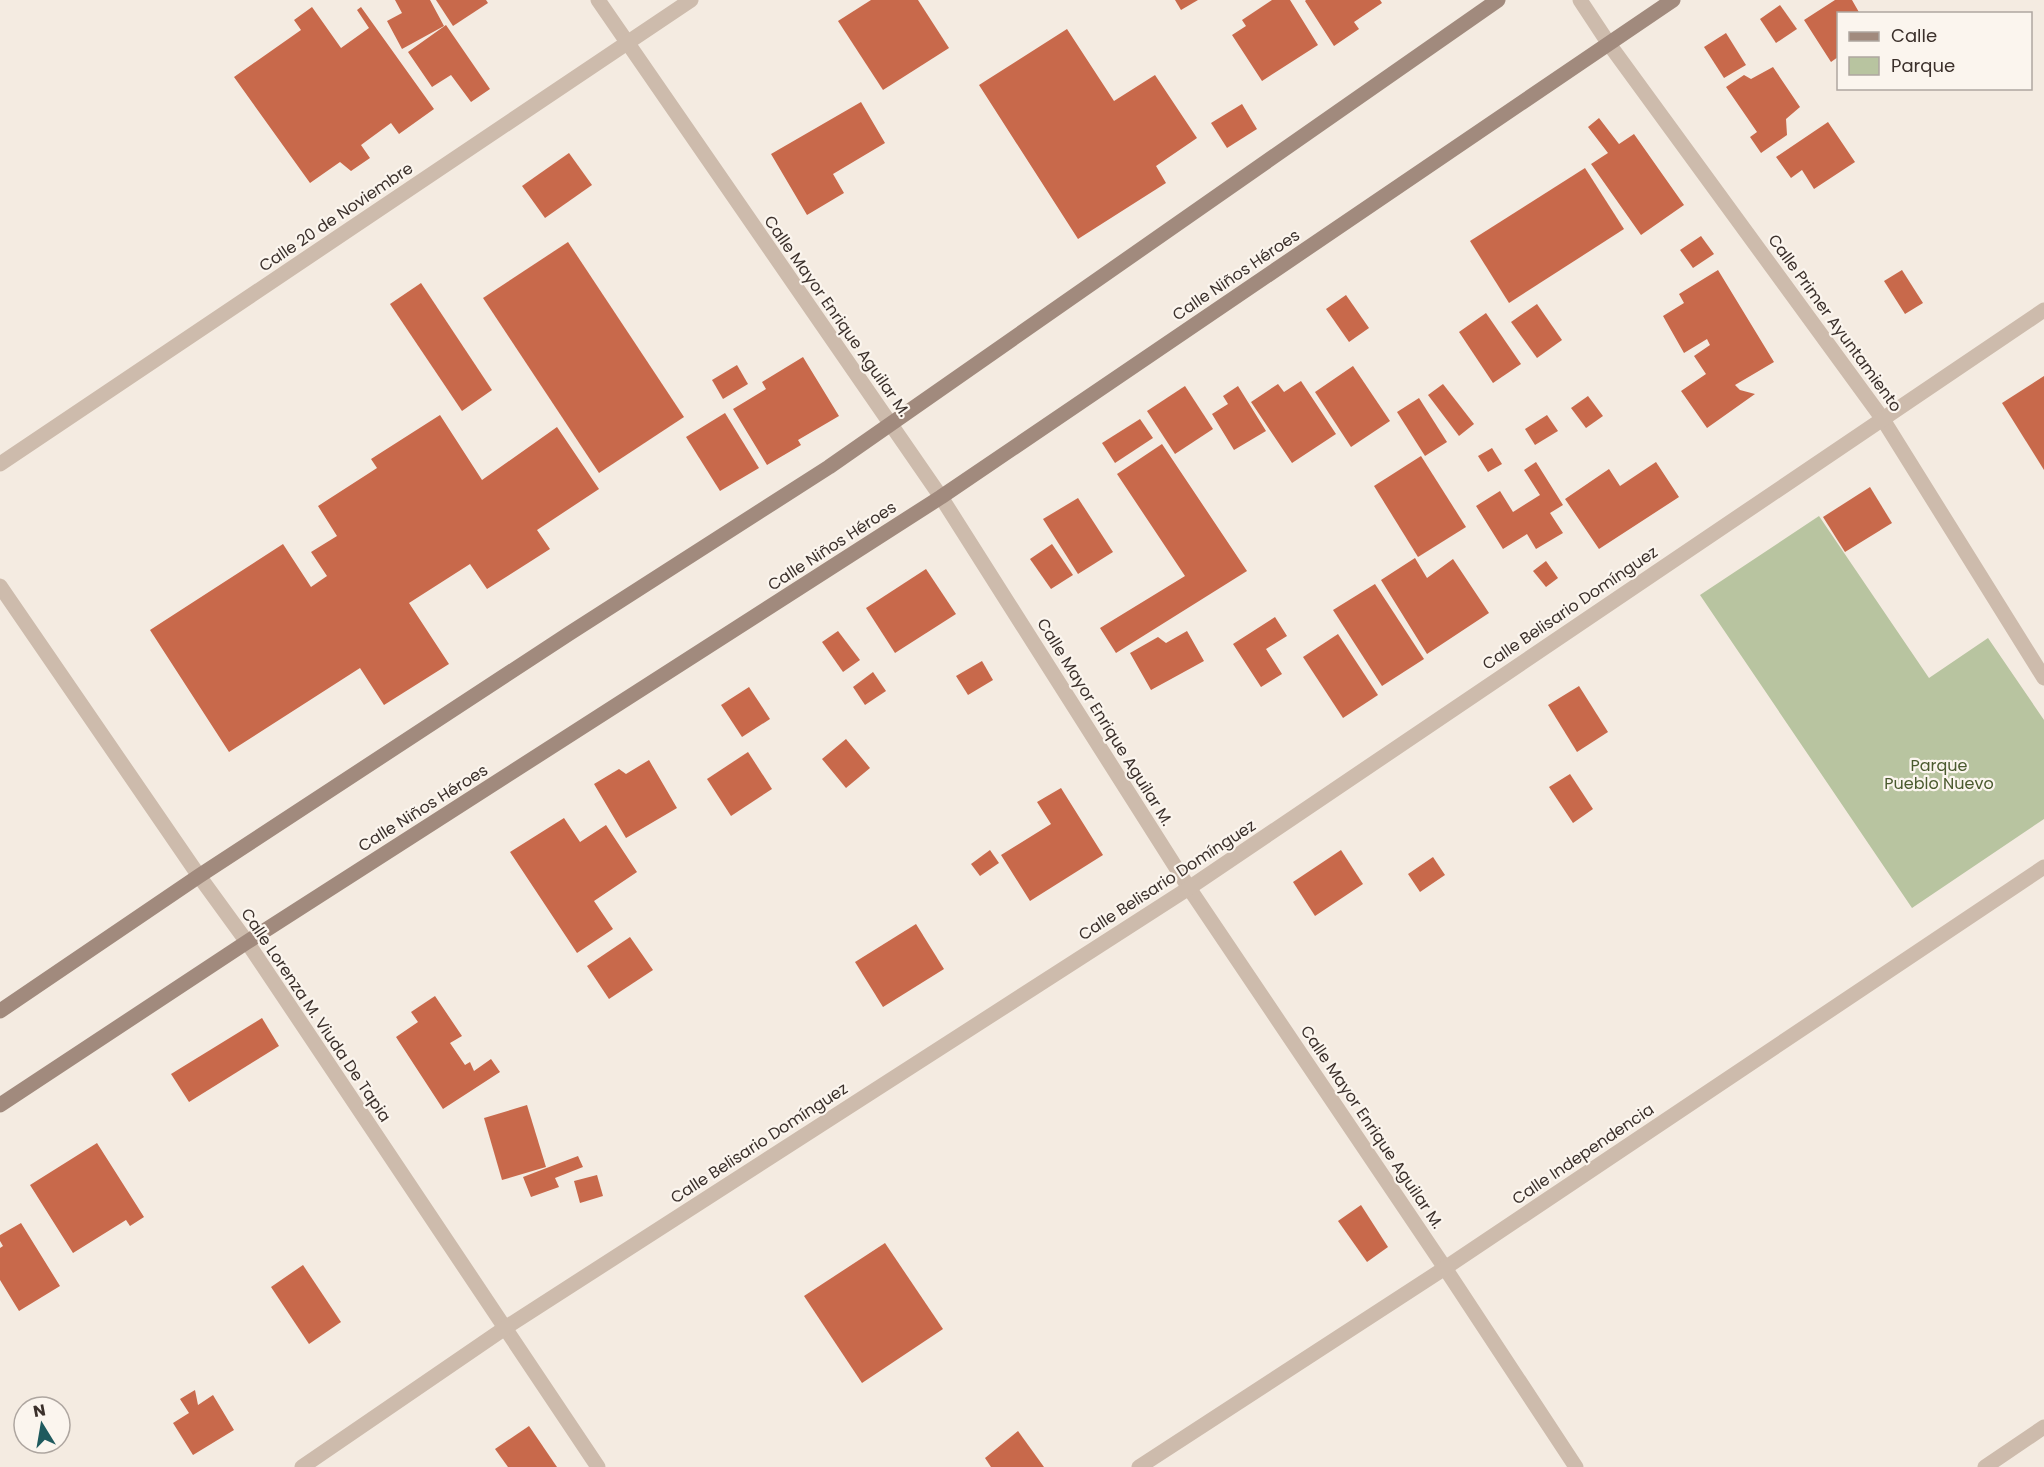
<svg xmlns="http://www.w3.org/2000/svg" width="2044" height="1467" font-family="Poppins,sans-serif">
<rect width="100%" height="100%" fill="#f4ebe1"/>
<!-- green -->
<path fill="#b8c4a0" d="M1819,516L1929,678L1988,638L2044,720V819L1912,908L1700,595Z"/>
<!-- building -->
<g fill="#c8694b">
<path d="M395,0H430L444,26L402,49L387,21L402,13Z"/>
<path d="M436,0H486L488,3L453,26Z"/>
<path d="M871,0H918L949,48L883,90L838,21Z"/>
<path d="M1175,0H1198L1181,10Z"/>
<path d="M1272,0H1290L1318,45L1262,81L1232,35L1246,26L1242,20Z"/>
<path d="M1306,0H1380L1382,3L1354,22L1359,29L1334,46L1305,1Z"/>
<path d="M1835,0H1852L1860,14H1838V57L1831,62L1804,20Z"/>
<path d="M1780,5L1797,29L1776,43L1760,19Z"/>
<path d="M312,7L341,48L369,28L357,10L361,7L434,109L399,134L391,123L361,145L370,158L351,171L340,162L310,183L234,77L301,30L294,20Z"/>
<path d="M446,25L490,89L471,102L451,75L432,87L408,52Z"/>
<path d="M1067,29L1114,101L1155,75L1197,138L1156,166L1166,183L1078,239L979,85Z"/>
<path d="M1726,33L1746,65L1724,78L1704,47Z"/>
<path d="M1773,67L1800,107L1786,119L1787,135L1761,153L1750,137L1757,132L1726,87L1744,75L1751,79Z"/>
<path d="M861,102L885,143L833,174L844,193L807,215L771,154Z"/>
<path d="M1242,104L1257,129L1227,148L1211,123Z"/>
<path d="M1599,118L1619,144L1634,134L1684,205L1641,235L1591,164L1608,153L1588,127Z"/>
<path d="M1828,122L1855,162L1814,189L1802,170L1791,178L1776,157Z"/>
<path d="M569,153L592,185L545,218L522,186Z"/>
<path d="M1585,168L1624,229L1509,303L1470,241Z"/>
<path d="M1701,236L1714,254L1693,268L1680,250Z"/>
<path d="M568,242L684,417L599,473L483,298Z"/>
<path d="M1718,270L1774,362L1735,385L1740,390L1755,394L1707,428L1681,391L1706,374L1694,356L1710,345L1707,339L1684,353L1663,316L1684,303L1679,294Z"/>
<path d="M1902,270L1923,303L1905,314L1884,281Z"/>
<path d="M421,283L492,390L462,411L390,304Z"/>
<path d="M1346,295L1369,328L1349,342L1326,309Z"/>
<path d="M1537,304L1562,340L1537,358L1511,322Z"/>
<path d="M1486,313L1521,364L1493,383L1459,332Z"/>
<path d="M803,357L839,416L798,440L801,445L767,465L733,409L766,389L762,382Z"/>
<path d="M737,365L748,384L723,399L712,380Z"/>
<path d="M1353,366L1390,421L1351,447L1315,392Z"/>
<path d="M2044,376V470L2002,403Z"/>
<path d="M1301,381L1336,434L1292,463L1251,402L1278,384L1284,392Z"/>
<path d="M1443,384L1474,424L1459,436L1428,395Z"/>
<path d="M1185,386L1213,429L1175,454L1147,411Z"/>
<path d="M1238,386L1266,431L1234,450L1212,414L1228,404L1223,396Z"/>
<path d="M1588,396L1603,416L1586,428L1571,408Z"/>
<path d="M1419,398L1447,442L1425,456L1397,412Z"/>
<path d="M725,413L759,468L720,491L686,437Z"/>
<path d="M440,415L482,480L557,427L599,489L537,530L550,549L487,589L470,564L409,603L449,664L384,705L360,668L229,752L150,630L283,544L311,587L327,576L311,552L337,536L318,506L377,468L371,459Z"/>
<path d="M1547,415L1558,431L1535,445L1525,429Z"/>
<path d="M1140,419L1153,438L1115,463L1102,443Z"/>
<path d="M1162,444L1247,571L1116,653L1100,628L1185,576L1117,474Z"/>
<path d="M1492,448L1502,464L1488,472L1478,456Z"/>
<path d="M1421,456L1466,527L1418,557L1374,486Z"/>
<path d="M1536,462L1563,505L1550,513L1563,533L1536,549L1527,534L1503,549L1476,506L1500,491L1513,512L1540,495L1524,470Z"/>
<path d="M1656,462L1679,497L1599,549L1565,499L1609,469L1620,486Z"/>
<path d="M1870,487L1892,523L1845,552L1823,517Z"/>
<path d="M1078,498L1113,552L1078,574L1043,519Z"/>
<path d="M1052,544L1073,575L1051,589L1030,559Z"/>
<path d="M1415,558L1427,578L1453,559L1489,613L1427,654L1381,580Z"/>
<path d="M1546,561L1558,578L1546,587L1533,571Z"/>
<path d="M926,569L956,614L895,653L866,608Z"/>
<path d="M1375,584L1424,659L1382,686L1333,610Z"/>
<path d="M1275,617L1287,636L1266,649L1282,674L1261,687L1233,644Z"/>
<path d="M838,631L860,660L843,672L822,642Z"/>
<path d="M1187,631L1204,661L1151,690L1130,653L1158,637L1166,643Z"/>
<path d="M1338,634L1378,695L1343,718L1303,657Z"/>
<path d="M982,661L993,680L968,695L956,676Z"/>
<path d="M873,672L886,691L865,705L853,687Z"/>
<path d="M1579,686L1608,732L1577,752L1548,705Z"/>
<path d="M749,687L770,719L742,737L721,705Z"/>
<path d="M846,739L870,768L846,788L822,759Z"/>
<path d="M748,752L772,789L731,816L707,779Z"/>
<path d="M649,760L677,808L626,838L594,784L619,769L626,774Z"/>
<path d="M1570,774L1593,809L1573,823L1549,787Z"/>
<path d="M1061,788L1103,855L1030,901L1001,855L1051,824L1037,802Z"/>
<path d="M564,818L580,842L606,825L637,872L594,901L613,929L577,953L510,852Z"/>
<path d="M990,850L999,863L980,876L971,864Z"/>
<path d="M1341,850L1363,884L1315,916L1293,882Z"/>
<path d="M1433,857L1445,875L1420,892L1408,874Z"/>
<path d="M916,924L944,969L883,1007L855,962Z"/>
<path d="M630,937L653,970L609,999L587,966Z"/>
<path d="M435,996L462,1036L450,1043L465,1065L470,1062L474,1071L491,1059L500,1072L443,1109L396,1037L418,1022L411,1012Z"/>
<path d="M262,1018L279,1046L189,1102L171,1074Z"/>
<path d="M527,1105L546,1167L502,1180L484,1118Z"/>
<path d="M97,1143L144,1217L130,1226L126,1220L73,1253L30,1185Z"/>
<path d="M578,1156L583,1167L555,1178L559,1187L531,1197L523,1177Z"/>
<path d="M597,1175L603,1196L580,1203L574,1181Z"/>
<path d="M1361,1205L1388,1247L1367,1262L1338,1221Z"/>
<path d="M21,1223L60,1286L19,1311L0,1280V1248L3,1246L0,1241V1235Z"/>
<path d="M885,1243L943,1329L862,1383L804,1296Z"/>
<path d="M303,1265L341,1322L309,1344L271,1287Z"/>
<path d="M195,1390L198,1405L213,1395L234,1430L193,1455L173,1423L189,1413L180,1399Z"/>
<path d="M529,1426L557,1467H508L495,1449Z"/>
<path d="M1018,1431L1044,1467H991L985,1458Z"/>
</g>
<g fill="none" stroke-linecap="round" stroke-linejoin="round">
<!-- street -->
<g stroke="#cdbbac" stroke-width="15">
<path d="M598,0L941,497L1189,888L1445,1268L1576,1467"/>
<path d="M1580,0L1609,44L1882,418L2044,678"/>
<path d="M0,464L691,0"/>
<path d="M0,586L199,876L247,942L598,1467"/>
<path d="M302,1467L505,1328L1189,888L2044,310"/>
<path d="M1139,1467L1445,1268L2044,867"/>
<path d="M1985,1467L2044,1427"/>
</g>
<!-- secondary -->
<g stroke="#a18a7d" stroke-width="15">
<path d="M0,1011L199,876L570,633L829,467L1498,0"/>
<path d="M0,1105L247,942L941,497L1673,0"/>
</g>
</g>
<g text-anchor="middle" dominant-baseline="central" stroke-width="4.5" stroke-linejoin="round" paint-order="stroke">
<!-- street labels -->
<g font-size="16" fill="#3b302b" stroke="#fbf5ee">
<text transform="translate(336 217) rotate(-34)">Calle 20 de Noviembre</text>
<text transform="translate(1236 275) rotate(-34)">Calle Niños Héroes</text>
<text transform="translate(837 316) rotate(55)">Calle Mayor Enrique Aguilar M.</text>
<text transform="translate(1835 323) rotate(54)">Calle Primer Ayuntamiento</text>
<text transform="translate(832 546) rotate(-33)">Calle Niños Héroes</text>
<text transform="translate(1570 608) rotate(-34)">Calle Belisario Domínguez</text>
<text transform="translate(1105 722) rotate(58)">Calle Mayor Enrique Aguilar M.</text>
<text transform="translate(423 808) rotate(-32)">Calle Niños Héroes</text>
<text transform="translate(1167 880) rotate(-33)">Calle Belisario Domínguez</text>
<text transform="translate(316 1015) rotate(56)">Calle Lorenza M. Viuda De Tapia</text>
<text transform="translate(1372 1127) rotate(56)">Calle Mayor Enrique Aguilar M.</text>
<text transform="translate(759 1143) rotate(-33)">Calle Belisario Domínguez</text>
<text transform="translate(1583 1154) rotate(-34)">Calle Independencia</text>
</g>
<!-- park labels -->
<g font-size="16" fill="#4a5a2e" stroke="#fbf5ee">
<text x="1939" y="765">Parque<tspan x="1939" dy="18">Pueblo Nuevo</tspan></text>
</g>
</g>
<!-- legend -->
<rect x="1837" y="12" width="195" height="78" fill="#fbf5ee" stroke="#aea6a0" stroke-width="1.5"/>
<rect x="1849" y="32" width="30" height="9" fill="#a18a7d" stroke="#aea6a0" stroke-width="1.5"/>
<text x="1891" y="42" font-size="18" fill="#3b302b">Calle</text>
<rect x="1849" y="57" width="30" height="18" fill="#b8c4a0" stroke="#aea6a0" stroke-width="1.5"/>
<text x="1891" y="72" font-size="18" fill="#3b302b">Parque</text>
<!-- north arrow -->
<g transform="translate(42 1425) rotate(349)"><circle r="28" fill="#fbf5ee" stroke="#aea6a0" stroke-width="1.5"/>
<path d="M0-4.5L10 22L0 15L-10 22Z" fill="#1f5a5e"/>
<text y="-9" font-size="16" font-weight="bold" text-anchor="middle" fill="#3b302b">N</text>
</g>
</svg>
